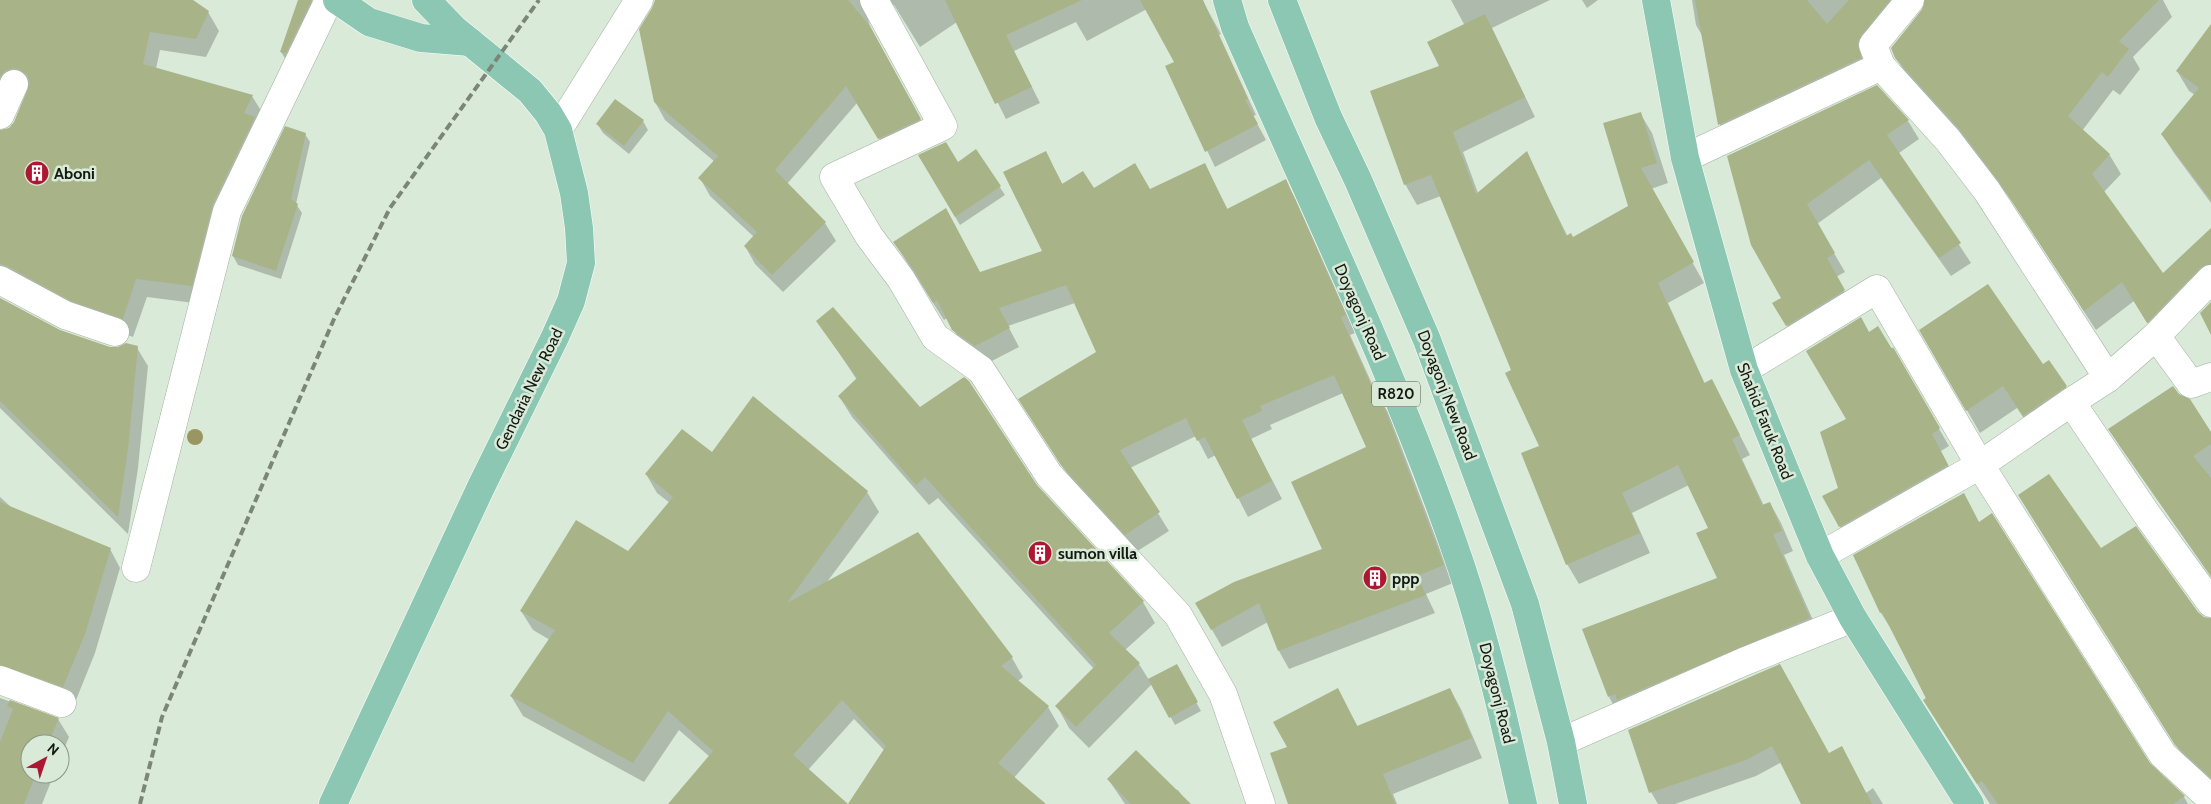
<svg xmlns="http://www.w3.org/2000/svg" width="2211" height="804" font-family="Cabin,sans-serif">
<rect width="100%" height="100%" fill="#daead8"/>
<!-- shadow -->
<g fill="#0003">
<path d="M0,0H191L208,12L219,31L206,57L160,50L156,69L252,96L263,114L202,304L147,297L133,337L0,288V132L9,129L15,123L29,88L24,87L0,121Z"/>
<path d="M300,0H312L316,8L286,60L281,52Z"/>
<path d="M656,0H1202L1221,34L1219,35L1256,115L1253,116L1266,140L1215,167L1167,67L1176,63L1147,9L1087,41L1076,22L1014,51L1040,103L1006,119L957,22L920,47L894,5L885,2L871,10L868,18L870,27L930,137L890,156L857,103L787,184L825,223L836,241L783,292L755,264L745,246L754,237L710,196L700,178L715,162L665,120L655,102L654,8Z"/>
<path d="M1451,0H1550L1492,28L1535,117L1463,152L1478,193L1526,153L1568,237L1572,239L1629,206L1640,113L1652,133L1668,183L1651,189L1704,283L1668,303L1705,384L1712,381L1750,455L1742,459L1764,506L1770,503L1781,523L1793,551L1784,555L1821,638L1620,717L1609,697L1718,579L1710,529L1689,485L1632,513L1650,553L1579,584L1567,564L1541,447L1513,371L1441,196L1417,205L1405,184L1440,67L1465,26Z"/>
<path d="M1582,0H1598L1587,8Z"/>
<path d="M1692,0H2163L2172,17L2133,57L2140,69L2120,95L2113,90L2082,131L2109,154L2121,174L2103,193L2163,275L2211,230V287L2159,341L2134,301L2096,330L2012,201L1972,149L1907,77L1896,57L1892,48L1926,4H1916L1872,55L1731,144L1720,125L1703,37L1696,25Z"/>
<path d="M2211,26V203L2174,153L2162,134L2195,95L2189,91L2177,71Z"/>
<path d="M616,101L643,121L648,130L629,154L603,133L598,125Z"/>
<path d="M1908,121L1919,139L1899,153L1971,263L1951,276L1881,178L1817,224L1845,272L1836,277L1855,310L1798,344L1774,303L1783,298L1728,156Z"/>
<path d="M305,134L310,142L296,204L302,213L281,279L238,265L233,256Z"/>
<path d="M976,151L1005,195L960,225L919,156L958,164Z"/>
<path d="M1205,165L1228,210L1285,180L1295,198L1355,333L1350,335L1377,395L1388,412L1453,583L1426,594L1435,613L1289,669L1279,651L1268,622L1222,647L1197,604L1324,550L1368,448L1343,393L1270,425L1272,429L1251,439L1282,499L1248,517L1216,455L1208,459L1196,436L1130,468L1169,531L1136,552L1073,483L1030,417L1098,352L1075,303L1008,326L1019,347L986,364L964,348L947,318L944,320L894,242L980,273L1044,252L1055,170L1063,185L1093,190L1150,191Z"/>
<path d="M0,299L57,330L110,348H137L148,366L138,468L128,534L0,408Z"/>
<path d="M818,321L920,409L1036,486L1143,602L1155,623L1125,650L1139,664L1149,680L1176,666L1201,711L1175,725L1152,684L1089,748L1069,728L1057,706L1094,669L938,498L929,505L852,417L839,396L857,380Z"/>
<path d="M1921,330L2042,366L2066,387L2079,409L2037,438L2017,408L1980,433Z"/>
<path d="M1869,333L1893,349L1949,446L1941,451L1957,482L1849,544L1824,496L1840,488L1848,420Z"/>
<path d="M753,398L867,492L879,512L827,582L1012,658L1023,677L1018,681L1048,707L1059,726L1013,779L1040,804H849L884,750L854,719L808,770L846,804H678L710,757L679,730L644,782L523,716L511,696L550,640L533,630L521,611L628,553L670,503L657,493L646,474L712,454Z"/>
<path d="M2110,429L2211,434V577L2119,445Z"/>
<path d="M0,497L12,508L110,549L120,568L95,653L74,705L0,687Z"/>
<path d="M2029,512L2101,549L2204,618L2211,620V784L2186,761Z"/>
<path d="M1979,523L2149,764L2184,797L2188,804H1990L1938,723L1895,635L1881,613L1854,556Z"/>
<path d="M1790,682L1829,755L1842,748L1866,793L1873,788L1883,804H1803L1782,762L1756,776L1675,804H1658L1651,792Z"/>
<path d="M1450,689L1461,709L1482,758L1393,794L1397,804H1289V747L1338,690L1358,727Z"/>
<path d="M0,698L58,719L69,737L60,759V744H30V774H54L42,804H0Z"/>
<path d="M1108,779L1178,790L1188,804H1125Z"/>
</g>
<!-- building -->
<g fill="#a9b388">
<path d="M0,0H193L209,11L196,39L150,32L143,64L253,95L244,113L255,117L213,204L192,286L136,279L123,319L71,301L7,266L0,264V130L9,128L14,122L30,83L27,75L20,70L13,68L5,71L0,77Z"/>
<path d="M298,0H312L286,53L280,52Z"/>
<path d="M655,0H848L870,26L921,119L878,139L846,86L775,170L826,222L772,275L744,246L757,232L698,178L718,156L654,102L639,29L652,8Z"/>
<path d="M945,0H1082L1006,35L1032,87L995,104Z"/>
<path d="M1140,0H1203L1248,99L1245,100L1258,124L1205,152L1165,66L1174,62Z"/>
<path d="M1695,0H1807L1827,24L1849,0H1890L1861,36L1858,43L1861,58L1718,125Z"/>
<path d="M1925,0H2159L2119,41L2129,49L2108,77L2102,72L2068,116L2110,154L2092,174L2163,273L2211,228V264L2200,268L2147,323L2122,282L2084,311L1999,182L1960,130L1895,58L1891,48L1922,10Z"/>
<path d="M1485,14L1525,97L1453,132L1476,194L1527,151L1566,236L1571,233L1573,237L1628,206L1603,123L1641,112L1657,163L1641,168L1694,262L1658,283L1704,383L1712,379L1740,435L1732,439L1762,505L1770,502L1782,531L1773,534L1810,618L1617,700L1615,694L1608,697L1582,629L1717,578L1696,533L1708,528L1678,465L1622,493L1640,533L1566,565L1521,453L1539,446L1505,373L1511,370L1431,175L1404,185L1370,91L1439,66L1427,42Z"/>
<path d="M2211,24V200L2161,134L2199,88L2176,71Z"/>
<path d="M1877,85L1909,120L1887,135L1961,243L1939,258L1869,160L1807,204L1835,253L1827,258L1845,290L1786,326L1772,303L1781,298L1751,245L1727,156Z"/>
<path d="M615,99L644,120L624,146L596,124Z"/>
<path d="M285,126L306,133L291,199L298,204L276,271L232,256L242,216Z"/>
<path d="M946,142L958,162L976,149L1001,186L955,217L918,155Z"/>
<path d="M1046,151L1062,184L1083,171L1094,188L1135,163L1150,189L1205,163L1227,209L1286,179L1346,315L1341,317L1375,394L1379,393L1444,565L1417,576L1426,595L1278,651L1259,603L1211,630L1195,603L1234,582L1322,549L1291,482L1366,447L1334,375L1260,406L1262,411L1242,420L1272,481L1237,499L1205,437L1197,441L1186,418L1120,450L1160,512L1125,535L1061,465L1018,399L1096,352L1066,285L999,308L1010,328L975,346L952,330L937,300L933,303L914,270L893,242L946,208L980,272L1042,251L1003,172Z"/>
<path d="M1988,284L2043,364L2049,360L2067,386L2023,416L2003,386L1966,411L1919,330Z"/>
<path d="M0,298L60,330L110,347H118L126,343L138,346L128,449L118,517L0,401Z"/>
<path d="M2211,302V335L2200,313Z"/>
<path d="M833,307L920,407L964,377L969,381L1037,485L1144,601L1109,633L1140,663L1076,727L1055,706L1096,665L925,477L916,485L838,396L857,378L816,321Z"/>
<path d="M1861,317L1869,332L1878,326L1892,349L1893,347L1940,428L1932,434L1948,465L1839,527L1822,496L1838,488L1820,432L1846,419L1806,351Z"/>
<path d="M2173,386L2179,394L2190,399L2211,432V444L2193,456L2211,478V576L2108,429Z"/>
<path d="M753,396L868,491L787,603L918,532L1013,657L1001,666L1049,706L998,763L1046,804H848L886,746L842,700L793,755L848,804H668L713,751L668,711L633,763L510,696L555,630L520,611L576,520L628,551L673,497L645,474L682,429L712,452Z"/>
<path d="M2049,474L2101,548L2136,526L2198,612L2204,617L2211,618V778L2175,745L2018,495Z"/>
<path d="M1964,493L1979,522L1992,513L2150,763L2185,796L2173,804H1998L1982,781L1977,784L1923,700L1926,698L1882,612L1880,613L1853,555Z"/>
<path d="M0,502L111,548L85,634L63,687L0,665Z"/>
<path d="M1177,664L1198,702L1169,718L1148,679Z"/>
<path d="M1780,664L1829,753L1842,746L1872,804H1801L1772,746L1746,760L1649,793L1628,730Z"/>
<path d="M1338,688L1357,726L1450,688L1472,738L1383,774L1395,804H1288L1270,753L1287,747L1273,722Z"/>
<path d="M10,700L59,718L48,744H30V774H36L24,804H0V742L13,709L7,706Z"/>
<path d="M1136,750L1191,804H1131L1107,779Z"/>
</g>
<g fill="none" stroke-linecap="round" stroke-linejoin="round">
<defs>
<g id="minor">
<path d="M874,0L943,126L834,177L869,236L901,279L935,337L981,370L1049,475L1178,615L1223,694L1261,804"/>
<path d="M1910,0L1873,45L1881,66L1948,140L1987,191L2108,378L2071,402L2148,516L2211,603"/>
<path d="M0,115L14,84"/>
<path d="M558,130L639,0"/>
<path d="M1685,158L1881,66"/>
<path d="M2211,279L2156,336L2191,384L2211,377"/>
<path d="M0,280L65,315L115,332"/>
<path d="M1744,370L1877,289L1980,465L2163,755L2211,799"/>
<path d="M2108,378L2156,336"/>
<path d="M1820,556L1980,465L2071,402"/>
<path d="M136,568L227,211L329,0"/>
<path d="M0,680L62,703"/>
<path d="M1561,742L1743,662L1853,618"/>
</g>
<g id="major">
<path d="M337,0L369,22L421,38L470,42"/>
<path d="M1227,0L1235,27C1313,205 1399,382 1461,566C1487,644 1505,724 1523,804"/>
<path d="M1282,0L1328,117L1358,180L1427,340L1525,604L1561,742L1573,804"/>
<path d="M1656,0L1685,158L1744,370L1820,556L1853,618L1970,804"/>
<path d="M333,804L481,487L555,337L571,301L581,263L579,228L574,193L558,130L548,113L530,91L454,29L426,0"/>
</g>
</defs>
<!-- minor casing -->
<use href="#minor" stroke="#a3b2a1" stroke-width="29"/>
<!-- major casing -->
<use href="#major" stroke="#fff" stroke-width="29"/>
<!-- minor -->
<use href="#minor" stroke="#fff" stroke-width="28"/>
<!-- major -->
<use href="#major" stroke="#8bc7b2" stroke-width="28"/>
<!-- rail -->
<path stroke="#7b8679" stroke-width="4" stroke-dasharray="8 4" stroke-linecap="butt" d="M140,804L162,717L334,319L390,208L539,0"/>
</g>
<!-- trees -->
<circle fill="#999662" cx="195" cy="437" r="8"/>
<!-- icons -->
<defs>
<symbol id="building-disc" viewBox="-11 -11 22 22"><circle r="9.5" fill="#ac1731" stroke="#daead8"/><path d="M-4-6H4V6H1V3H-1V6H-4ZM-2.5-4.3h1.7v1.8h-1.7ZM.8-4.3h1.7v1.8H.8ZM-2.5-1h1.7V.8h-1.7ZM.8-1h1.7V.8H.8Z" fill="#fff"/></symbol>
</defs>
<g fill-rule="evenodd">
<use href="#building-disc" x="23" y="159" width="28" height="28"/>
<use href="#building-disc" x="1026" y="539" width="28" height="28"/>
<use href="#building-disc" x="1361" y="564" width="28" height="28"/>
</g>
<g text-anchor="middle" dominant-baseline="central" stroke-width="5" stroke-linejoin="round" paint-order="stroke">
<!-- shield labels -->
<rect fill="#daead8" stroke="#4f584e" stroke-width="1" x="1372" y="381.5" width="48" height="25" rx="4"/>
<g font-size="15" font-weight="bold" fill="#141a13">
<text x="1396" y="394">R820</text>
</g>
<!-- poi labels -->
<g font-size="16" font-weight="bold" fill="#141a13" stroke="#daead8" text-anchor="start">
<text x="54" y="173">Aboni</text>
<text x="1058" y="553">sumon villa</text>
<text x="1392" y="578">ppp</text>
</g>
<!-- street labels -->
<g font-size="16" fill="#141a13" stroke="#daead8">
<text transform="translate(1360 312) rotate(66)">Doyagonj Road</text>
<text transform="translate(529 389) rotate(-64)">Gendaria New Road</text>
<text transform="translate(1447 395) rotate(69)">Doyagonj New Road</text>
<text transform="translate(1765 421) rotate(68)">Shahid Faruk Road</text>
<text transform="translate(1497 693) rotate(76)">Doyagonj Road</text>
</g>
</g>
<!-- north arrow -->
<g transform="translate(45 759) rotate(40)"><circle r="24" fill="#daead8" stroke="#8b9789"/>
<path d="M0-4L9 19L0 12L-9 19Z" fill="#ac1731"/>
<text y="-8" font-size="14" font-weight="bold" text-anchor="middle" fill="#141a13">N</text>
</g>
</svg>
